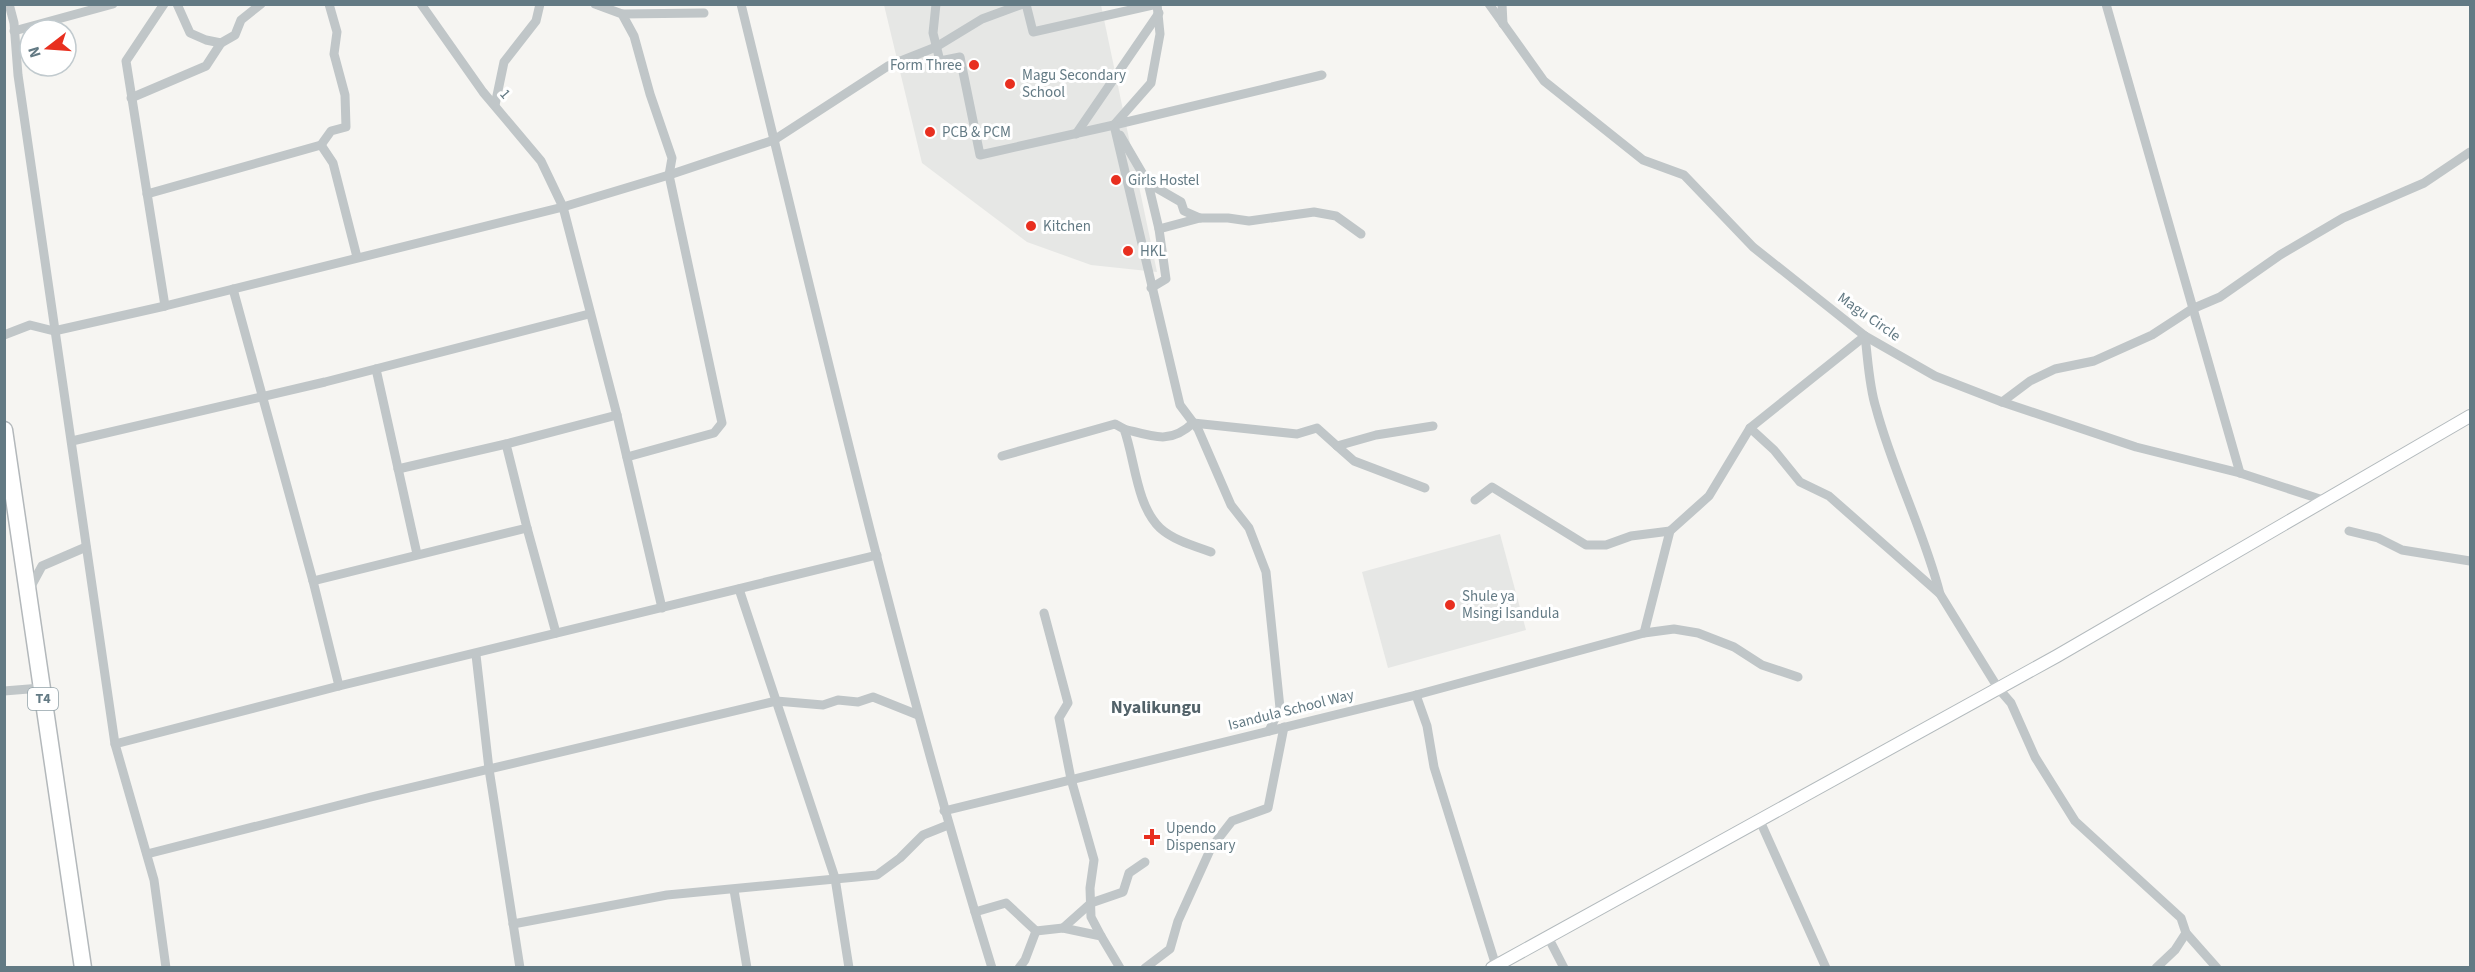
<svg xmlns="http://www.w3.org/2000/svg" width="2475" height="972" font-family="'Source Sans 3',sans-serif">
<rect width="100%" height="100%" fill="#f6f5f2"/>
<!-- built -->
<g fill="#e6e7e5">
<path d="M884,5H1101L1157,272L1091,265L1027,242L922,163Z"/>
<path d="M1500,534L1526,630L1388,668L1362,572Z"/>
</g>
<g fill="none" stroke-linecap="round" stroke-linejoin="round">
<defs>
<path id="secondary" d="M1492,968L2057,656L2470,416"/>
<path id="highway" d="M4,430L83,968"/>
</defs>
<!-- secondary casing -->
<use href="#secondary" stroke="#b3babd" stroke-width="14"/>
<!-- highway casing -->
<use href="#highway" stroke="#b3b8bb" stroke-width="19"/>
<!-- street -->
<g stroke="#c0c6c8" stroke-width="9">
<path d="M9,4L14,23L18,75L115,744L154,880L166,968"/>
<path d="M164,4L126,61L165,306"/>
<path d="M177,4L190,33L206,40L221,43L235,35L241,20L261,4"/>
<path d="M421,4L483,92L541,161L563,207L617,415L662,608"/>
<path d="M595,4L622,14L634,36L650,94L672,158L669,175L722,423L714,433L627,457"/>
<path d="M741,4C820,326 894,651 992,968"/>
<path d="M936,4L933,33L940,61L960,57L980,155L1114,125"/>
<path d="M1026,4L1033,32L1157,4L1160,34L1151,83L1114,125L1322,75"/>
<path d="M1489,4L1544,81L1643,160L1684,175L1753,247L1865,336L1935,376L2002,402L2136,447L2240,473L2326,501"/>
<path d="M1502,4L1503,24"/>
<path d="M2106,4L2240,473"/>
<path d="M622,14L704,13"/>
<path d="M14,31L113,4"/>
<path d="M131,98L206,66L221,43"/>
<path d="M495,105L504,62L536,21L540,4"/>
<path d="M1114,125L1180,405L1198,429L1231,505L1249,528L1266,572L1280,708L1269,731"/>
<path d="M1076,134L1159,13"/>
<path d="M1120,135L1148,183L1181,202L1184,211L1200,218"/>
<path d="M321,145L331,131L346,127L345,95L334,54L337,32L329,4"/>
<path d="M1148,183L1159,229"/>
<path d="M147,194L321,145L333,163L357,257"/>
<path d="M1151,288L1166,279L1159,229L1200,218H1228L1249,221L1314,212L1336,216L1361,234"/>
<path d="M233,289L313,581L339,686"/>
<path d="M4,335L30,325L54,331L165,306L563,207L669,175L774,140L888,66L936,47L982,19L1023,4"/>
<path d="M1865,336C1868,360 1869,386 1876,408C1893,472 1924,531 1940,594"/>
<path d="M376,369L417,554"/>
<path d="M2002,402L2030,381L2055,369L2094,361L2152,335L2192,309L2220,297L2280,255L2343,218L2424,183L2470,152"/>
<path d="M1750,428L1774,450L1800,482L1829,496L1940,594L1998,688L2011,703L2035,757L2075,821L2181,918L2186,933L2217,968"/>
<path d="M1124,429C1152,436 1170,445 1193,423L1297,434L1317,428L1337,446L1376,435L1433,426"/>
<path d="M72,441L325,382L589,314"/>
<path d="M1337,446L1354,461L1425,488"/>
<path d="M1002,456L1115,424L1124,429C1135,459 1136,505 1160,528C1173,540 1194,546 1211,552"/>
<path d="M398,469L506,444"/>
<path d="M1475,500L1492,487L1586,545H1606L1631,536L1670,531"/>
<path d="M527,528L556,633"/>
<path d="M2349,531L2378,538L2402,550L2470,561"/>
<path d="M313,581L527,528L506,444L617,415"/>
<path d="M739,589L835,878L849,968"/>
<path d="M29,590L42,566L86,547"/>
<path d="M1044,613L1068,703L1059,718L1071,779L1094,860L1090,888L1091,917L1101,936"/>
<path d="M1644,633L1670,531L1709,496L1750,428L1865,336"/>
<path d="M476,655L489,769L520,968"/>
<path d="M4,691L41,688"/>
<path d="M1416,695L1427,726L1434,767L1496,966"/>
<path d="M115,744L339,686L877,555"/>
<path d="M944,811L1416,695L1644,633L1674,629L1698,633L1734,647L1762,665L1798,677"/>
<path d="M1760,821L1826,968"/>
<path d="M147,854L371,797L776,701L823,705L838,700L858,702L873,697L918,715"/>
<path d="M734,890L747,968"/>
<path d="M975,912L1006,903L1036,931L1063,928L1101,936L1120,968"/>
<path d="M513,924L667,895L877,875L900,858L923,835L948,825"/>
<path d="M1063,928L1091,903L1123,892L1129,873L1145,862"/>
<path d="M1548,937L1564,968"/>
<path d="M1019,968L1025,960L1036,931"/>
<path d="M1145,968L1170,949L1178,921L1211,848L1232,821L1268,808L1284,727"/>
<path d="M2156,968L2175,950L2186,933"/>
</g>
<!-- secondary -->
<use href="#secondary" stroke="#fff" stroke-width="12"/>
<!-- highway -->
<use href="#highway" stroke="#fff" stroke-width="16"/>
</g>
<!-- markers -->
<g fill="#e82f1f" stroke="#fff" stroke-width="2">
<circle cx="974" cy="65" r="6"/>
<circle cx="1010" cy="84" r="6"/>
<circle cx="930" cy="132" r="6"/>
<circle cx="1116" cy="180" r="6"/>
<circle cx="1031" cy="226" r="6"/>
<circle cx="1128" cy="251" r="6"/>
<circle cx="1450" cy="605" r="6"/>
<path d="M1149 828h6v6h6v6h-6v6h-6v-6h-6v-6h6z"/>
</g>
<g text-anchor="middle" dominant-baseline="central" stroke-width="6" stroke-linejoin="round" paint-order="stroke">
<!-- shield labels -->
<rect fill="#fff" stroke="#92a2a9" stroke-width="1.5" x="28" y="688" width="30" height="22" rx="4.5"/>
<g font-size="14" font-weight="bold" fill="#637a84">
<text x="43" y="699">T4</text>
</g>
<!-- poi labels -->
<g font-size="15" fill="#637a84" stroke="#fff" text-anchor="start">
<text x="962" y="65" text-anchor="end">Form Three</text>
<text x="1022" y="75">Magu Secondary<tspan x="1022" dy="17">School</tspan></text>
<text x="942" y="132">PCB &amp; PCM</text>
<text x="1128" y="180">Girls Hostel</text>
<text x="1043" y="226">Kitchen</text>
<text x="1140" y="251">HKL</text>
<text x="1462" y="596">Shule ya<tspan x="1462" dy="17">Msingi Isandula</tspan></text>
<text x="1166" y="828">Upendo<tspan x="1166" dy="17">Dispensary</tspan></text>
</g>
<!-- street labels -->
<g font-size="15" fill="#637a84" stroke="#fff">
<text transform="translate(505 94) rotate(49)">1</text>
<text transform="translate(1869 317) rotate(35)">Magu Circle</text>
<text transform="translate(1291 710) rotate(-14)">Isandula School Way</text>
</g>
<!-- quarter labels -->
<g font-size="18" font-weight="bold" fill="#526269" stroke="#fff">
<text x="1156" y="707">Nyalikungu</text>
</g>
</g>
<!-- border -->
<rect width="2475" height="972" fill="none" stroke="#637a84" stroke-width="12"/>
<!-- north arrow -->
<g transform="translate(48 48) rotate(253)"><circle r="28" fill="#ffffff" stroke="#c1cace" stroke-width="1.5"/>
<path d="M0-4.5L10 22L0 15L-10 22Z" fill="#e82f1f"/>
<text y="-9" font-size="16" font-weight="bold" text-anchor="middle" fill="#637a84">N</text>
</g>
</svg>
